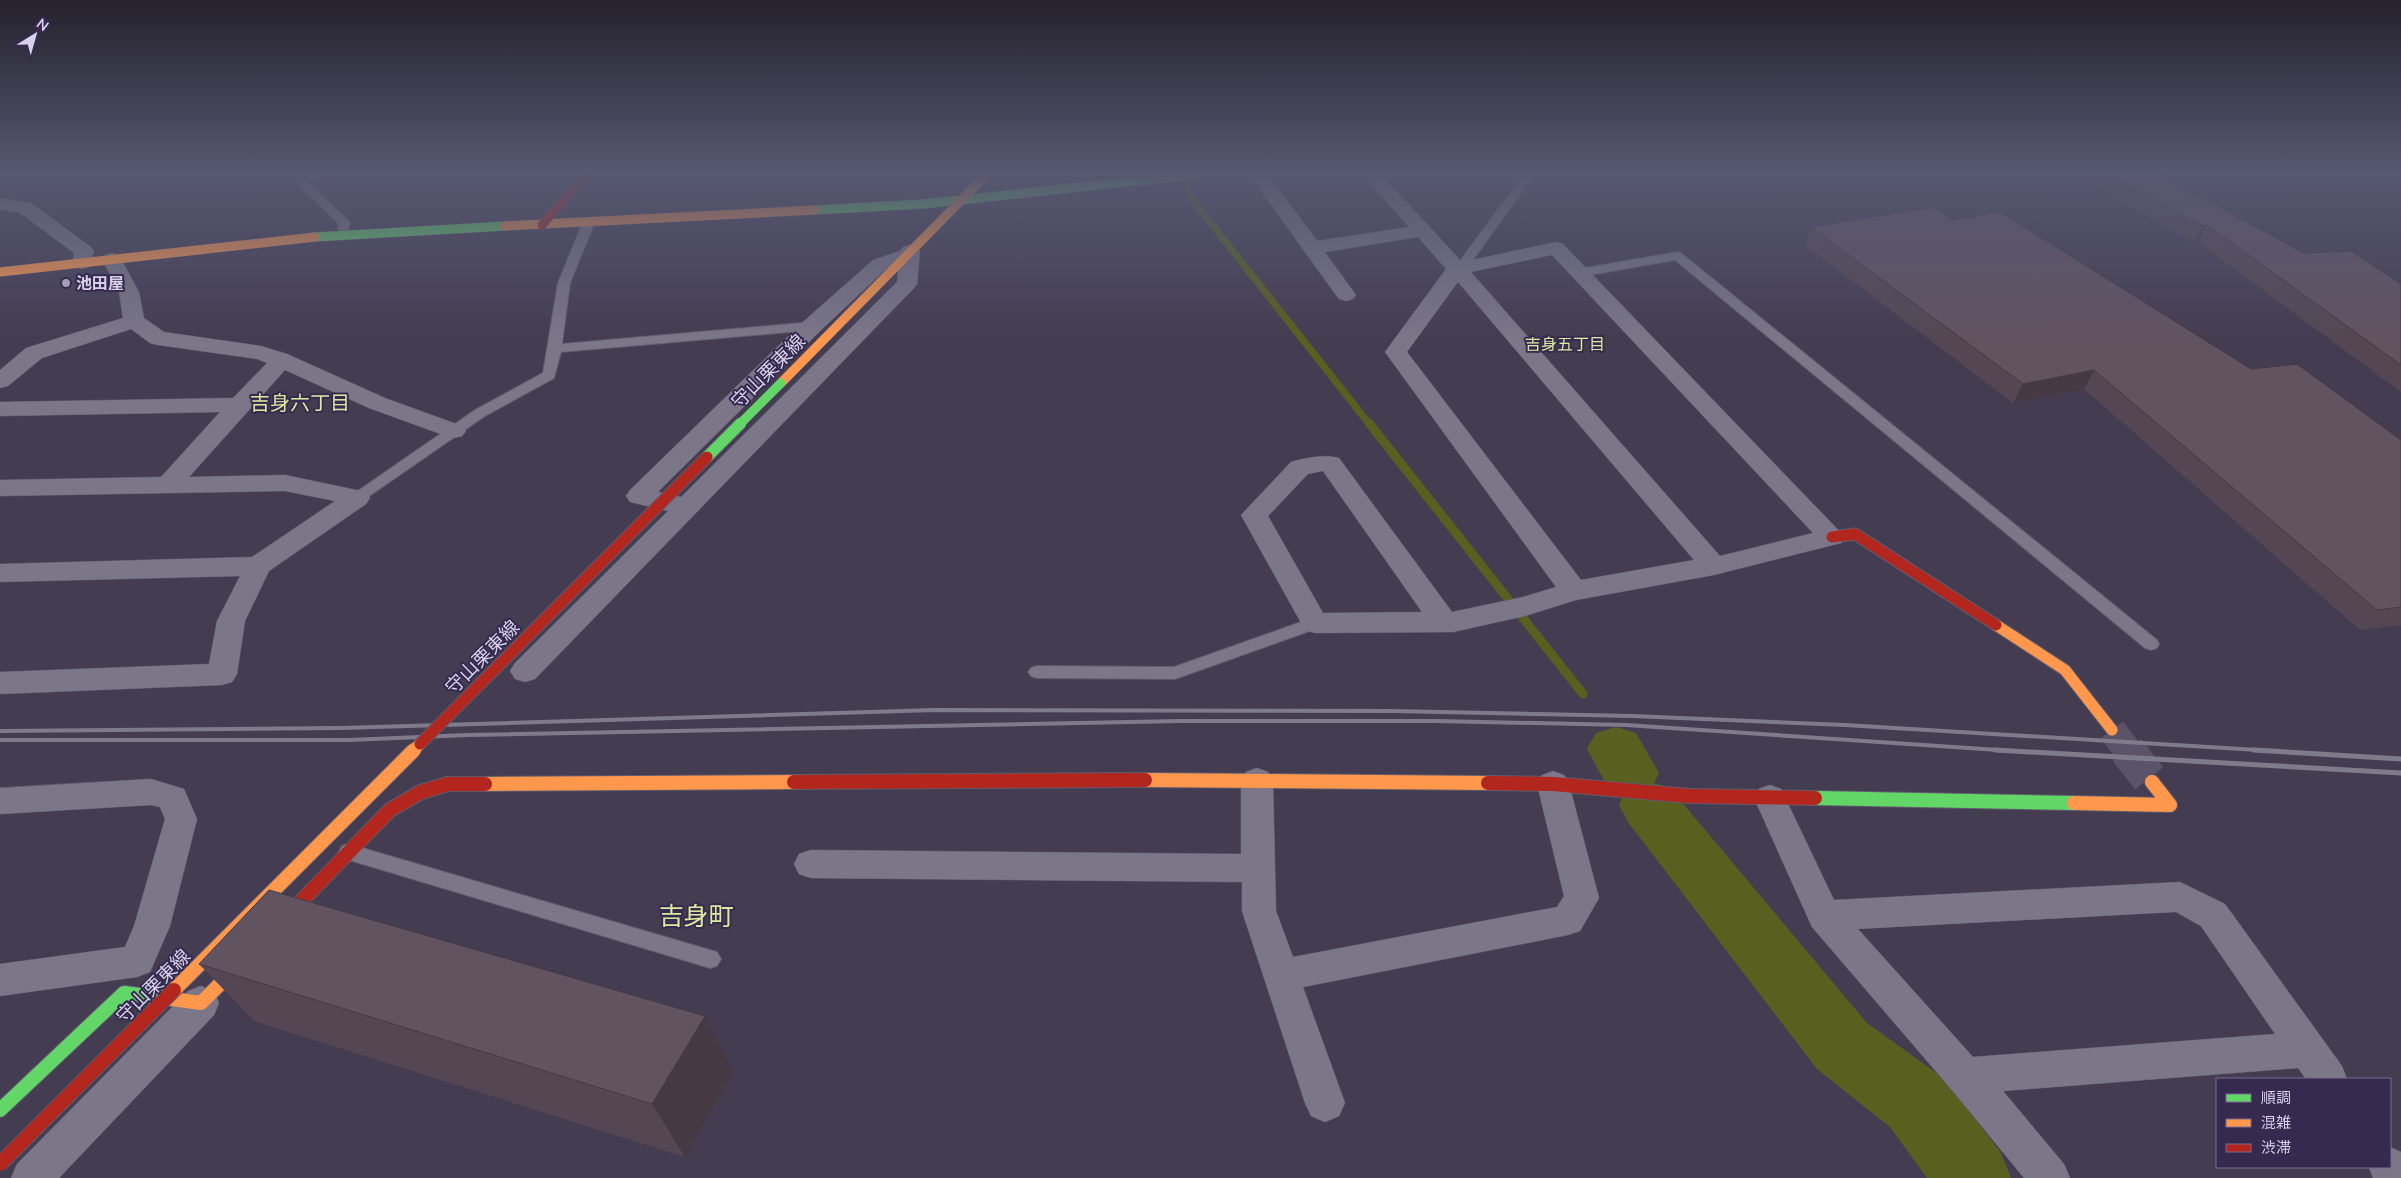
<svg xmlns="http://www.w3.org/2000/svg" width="2401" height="1178" font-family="Mulish,'Noto Sans JP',sans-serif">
<rect width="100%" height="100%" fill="#443d52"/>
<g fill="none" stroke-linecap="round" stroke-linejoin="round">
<!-- stream-far1 -->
<path stroke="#58601f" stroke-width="7" d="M1182,174L1191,198L1370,425"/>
<!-- stream -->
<path stroke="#58601f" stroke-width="9" d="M1369,423L1583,694"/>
<!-- river -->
<path fill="#58601f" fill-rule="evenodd" d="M1616,727L1636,733L1659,773L1654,783L1670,788L1867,1023L1942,1077L2000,1151L2011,1178H1927L1890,1127L1817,1069L1628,822L1619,805L1624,794L1609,789L1587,749L1596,733Z"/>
<!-- secondary-tunnel-far1 -->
<path stroke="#5a5369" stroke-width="28" stroke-dasharray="28 14" stroke-linecap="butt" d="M2112,730L2128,751"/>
<!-- secondary-tunnel -->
<path stroke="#5a5369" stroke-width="36" stroke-dasharray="36 18" stroke-linecap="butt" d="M2127,750L2152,782"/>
<defs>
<g id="lane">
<path d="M309,174H326L307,182L348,220L350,222L347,236H339L338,223L295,181Z"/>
<path d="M1524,174H1535L1465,271H1457L1455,268L1457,265Z"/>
<path d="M589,219L595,222L570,283L562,344L812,322L818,326L812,330L561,352L554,378L485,416L362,501H352L349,498L352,495L475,410L543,373L558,283L583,222Z"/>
<path d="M1677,252L1681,253L2157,640L2159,644L2157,648L2151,650L2145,648L1675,260L1579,277L1573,273L1579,269Z"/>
<path d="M1315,617L1321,619L1323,623L1321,627L1175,679L1037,678L1031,676L1028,672L1031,668L1037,666L1174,667Z"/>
<path d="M349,844L710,950L717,952L721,959L717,966L710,968L349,860L342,858L339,852L342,846Z"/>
</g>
<g id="street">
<path d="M1249,174H1268L1317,241L1409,227L1362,174H1381L1462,262L1556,242L1563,244L1845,537L1841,543L1714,575L1576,600L1525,616L1453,632L1315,633L1305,630L1241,515L1291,462C1306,458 1324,454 1339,458L1452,612L1523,597L1556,587L1385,352L1446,269L1418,237L1325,252L1356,295L1353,299L1346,301L1339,299ZM1552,255L1813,533L1720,556L1471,272ZM1458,282L1694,560L1581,580L1407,352ZM1323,471L1422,612L1323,613L1268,516L1308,474Z"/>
<path d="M0,198L31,203L91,247L94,251L89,267L82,269L75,267L72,263L74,253L19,212L0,210Z"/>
<path d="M910,245L917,247L920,251L917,284L914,288L535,679L525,682L515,679L510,671L515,663L668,511L630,502L626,496L630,490L804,321L873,260L900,251L903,247ZM899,265L897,282L681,497L658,492L820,331L887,268Z"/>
<path d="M112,253L119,255L139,292L144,318L164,332L261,346L287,354L385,398L462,426L466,431L462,436L454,438L446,436L369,408L285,370L189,477L285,475L366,492L370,498L366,504L269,571L245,621L237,674L232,682L222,685L0,694V672L209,664L217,621L240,576L0,582V564L252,557L335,501L285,491L0,496V480L161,477L220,412L0,416V402L233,398L267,363L257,359L158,345L150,343L131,329L42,358L8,386L0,388V370L26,348L123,318L119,292L102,259L105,255Z"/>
<path d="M1257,768L1268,772L1273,781L1276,911L1293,957L1557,907L1564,896L1537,784L1542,775L1553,771L1564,775L1569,784L1599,898L1580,931L1568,935L1303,987L1345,1103L1339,1116L1325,1122L1311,1116L1305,1103L1242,911V882L811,878L799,874L794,864L799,854L811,850L1241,854V781L1246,772Z"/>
<path d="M151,779L184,789L197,819L170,926L150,972L137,977L0,996V964L125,947L134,926L165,819L160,807L151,805L0,814V788Z"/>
<path d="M1770,785L1781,789L1834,900L2180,882L2225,904L2342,1066L2347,1079H2306L2298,1068L2003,1091L2064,1164L2070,1178H2024L1951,1089L1812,927L1754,798L1759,789ZM2176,912L2201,926L2275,1034L1973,1057L1858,929Z"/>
<path d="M201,986L214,991L219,1003L214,1015L59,1178H11L17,1164L188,991Z"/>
<path d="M2390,1147L2401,1152V1178H2373L2369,1167H2390Z"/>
</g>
<g id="fast-far1">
<path d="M815,210L923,204L1199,174"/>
<path d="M315,237L505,226"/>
</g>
<g id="fast">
<path d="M1815,798L2074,803"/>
<path d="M0,1110L124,993L172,999"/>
</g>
<g id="slow-far2">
<path d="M505,226L815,210"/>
<path d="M0,272L315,237"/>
<path d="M781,383L987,174"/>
</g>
<path id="slow-far1" d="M1996,625L2065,670L2112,730"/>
<g id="slow">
<path d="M1145,780L1488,783"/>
<path d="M485,784L794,782"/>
<path d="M2074,803L2170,805L2152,782"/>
<path d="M172,999L201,1003L245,959"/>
</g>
<path id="jam-far2" d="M542,225L586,174"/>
<path id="jam-far1" d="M1832,537L1855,534L1996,625"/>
<g id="jam">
<path d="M794,782L1145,780"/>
<path d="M1488,783L1553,784L1689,796L1815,798"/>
<path d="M277,926L390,810L421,792L448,784H485"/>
</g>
</defs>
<!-- lane casing -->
<use href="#lane" stroke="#605b6d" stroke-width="2"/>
<!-- street casing -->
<use href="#street" stroke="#605b6d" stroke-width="1"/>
<!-- fast-far1 casing -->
<use href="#fast-far1" stroke="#605b6d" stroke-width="10"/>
<!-- fast casing -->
<use href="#fast" stroke="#605b6d" stroke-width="16"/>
<!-- slow-far2 casing -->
<use href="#slow-far2" stroke="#605b6d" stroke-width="10"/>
<!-- slow-far1 casing -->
<use href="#slow-far1" stroke="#605b6d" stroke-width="13"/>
<!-- slow casing -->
<use href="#slow" stroke="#605b6d" stroke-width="16"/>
<!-- jam-far2 casing -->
<use href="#jam-far2" stroke="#605b6d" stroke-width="10"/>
<!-- jam-far1 casing -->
<use href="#jam-far1" stroke="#605b6d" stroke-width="13"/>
<!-- jam casing -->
<use href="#jam" stroke="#605b6d" stroke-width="16"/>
<!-- lane -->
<use href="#lane" fill="#7b7688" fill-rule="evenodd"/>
<!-- street -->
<use href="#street" fill="#7b7688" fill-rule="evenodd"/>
<!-- fast-far1 -->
<use href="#fast-far1" stroke="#63d668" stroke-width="9"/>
<!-- fast -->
<use href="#fast" stroke="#63d668" stroke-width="14"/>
<!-- slow-far2 -->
<use href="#slow-far2" stroke="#ff974d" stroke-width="9"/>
<!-- slow-far1 -->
<use href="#slow-far1" stroke="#ff974d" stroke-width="11"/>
<!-- slow -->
<use href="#slow" stroke="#ff974d" stroke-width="14"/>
<!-- jam-far2 -->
<use href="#jam-far2" stroke="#b3261e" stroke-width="9"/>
<!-- jam-far1 -->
<use href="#jam-far1" stroke="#b3261e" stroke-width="11"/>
<!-- jam -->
<use href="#jam" stroke="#b3261e" stroke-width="14"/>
<!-- rail-far1 -->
<g stroke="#807b8a" stroke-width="4">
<path d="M0,731L341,728L935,710L1392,711L1633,716L1845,725L2274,751"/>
<path d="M0,740H349L468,735L1180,721H1436L1626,725L2013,751"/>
</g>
<!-- rail -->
<g stroke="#807b8a" stroke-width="5">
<path d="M1995,750L2401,773"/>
<path d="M2254,750L2401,759"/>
</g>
<defs>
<path id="fast-bridge-far1" d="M739,425L781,383"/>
<path id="fast-bridge" d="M707,457L741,423"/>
<path id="slow-bridge-far1" d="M413,751L420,744"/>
<path id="slow-bridge" d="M174,990L414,750"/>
<path id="jam-bridge-far1" d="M420,744L707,457"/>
<path id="jam-bridge" d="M0,1164L174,990"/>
</defs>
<!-- fast-bridge-far1 casing -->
<use href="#fast-bridge-far1" stroke="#605b6d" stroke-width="10" stroke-linecap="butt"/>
<!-- fast-bridge casing -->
<use href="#fast-bridge" stroke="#605b6d" stroke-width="13" stroke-linecap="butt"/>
<!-- slow-bridge-far1 casing -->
<use href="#slow-bridge-far1" stroke="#605b6d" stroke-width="13" stroke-linecap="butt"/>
<!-- slow-bridge casing -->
<use href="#slow-bridge" stroke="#605b6d" stroke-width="16" stroke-linecap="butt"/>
<!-- jam-bridge-far1 casing -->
<use href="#jam-bridge-far1" stroke="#605b6d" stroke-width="13" stroke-linecap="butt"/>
<!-- jam-bridge casing -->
<use href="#jam-bridge" stroke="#605b6d" stroke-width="16" stroke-linecap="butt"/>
<!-- fast-bridge-far1 -->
<use href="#fast-bridge-far1" stroke="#63d668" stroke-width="9"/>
<!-- fast-bridge -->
<use href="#fast-bridge" stroke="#63d668" stroke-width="11"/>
<!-- slow-bridge-far1 -->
<use href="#slow-bridge-far1" stroke="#ff974d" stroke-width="11"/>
<!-- slow-bridge -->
<use href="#slow-bridge" stroke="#ff974d" stroke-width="14"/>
<!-- jam-bridge-far1 -->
<use href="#jam-bridge-far1" stroke="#b3261e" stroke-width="11"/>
<!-- jam-bridge -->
<use href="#jam-bridge" stroke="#b3261e" stroke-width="14"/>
</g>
<!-- wall -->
<g fill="#544753">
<path d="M2092,174H2157L2304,253L2401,284V392L2198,242H2193L2088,183Z"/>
<path d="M1953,220L2251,369L2401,440V625L2360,630L2084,389L2013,403L1805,245L1811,227Z"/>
<path d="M199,964L705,1016L734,1072L685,1157L254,1021Z"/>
</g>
<!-- shaded-wall -->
<g fill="#453a44">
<path d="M2207,225L2198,242H2193L2203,226Z"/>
<path d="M2094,370L2084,389L2013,403L2023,384Z"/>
<path d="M705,1016L734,1072L685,1157L652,1104Z"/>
</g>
<!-- building -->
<g fill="#625361" stroke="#453a44">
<path d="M2109,174H2157L2304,253L2351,251L2401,284V365L2207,225L2203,226Z"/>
<path d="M1934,207L1953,220L2000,212L2251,369L2297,364L2401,440V607L2377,610L2094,370L2023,384L1811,227Z"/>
<path d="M269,890L705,1016L652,1104L199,964Z"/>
</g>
<!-- sky -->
<linearGradient id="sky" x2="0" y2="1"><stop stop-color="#25222d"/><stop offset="0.51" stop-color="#565771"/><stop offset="1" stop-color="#565771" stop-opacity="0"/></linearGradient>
<rect width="2401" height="339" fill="url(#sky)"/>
<!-- markers -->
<circle fill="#a49db4" stroke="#362a50" stroke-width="2" cx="66" cy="283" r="5"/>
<g text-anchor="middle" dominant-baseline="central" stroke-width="4" stroke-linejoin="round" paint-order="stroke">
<!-- far-poi labels -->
<g font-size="16" font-weight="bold" fill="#d8d1e9" stroke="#362a50" text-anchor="start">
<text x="76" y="283">池田屋</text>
</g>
<!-- far-neighbourhood labels -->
<g font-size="16" fill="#dae99c" stroke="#362a50">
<text x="1565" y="344">吉身五丁目</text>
</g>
<!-- street labels -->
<g font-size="19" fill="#d8d1e9" stroke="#362a50">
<text transform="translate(768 371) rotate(-45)">守山栗東線</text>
<text transform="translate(482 657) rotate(-45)">守山栗東線</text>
<text transform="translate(153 986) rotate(-45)">守山栗東線</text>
</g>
<!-- neighbourhood labels -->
<g font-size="20" fill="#dae99c" stroke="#362a50">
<text x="300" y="402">吉身六丁目</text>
</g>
<!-- near-quarter labels -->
<g font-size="25" fill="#dae99c" stroke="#362a50">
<text x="696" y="915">吉身町</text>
</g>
</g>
<!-- legend -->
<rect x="2216" y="1078" width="175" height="90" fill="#362a50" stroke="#776d8d"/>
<rect x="2226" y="1094" width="25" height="8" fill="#63d668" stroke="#776d8d"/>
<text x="2261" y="1103" font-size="15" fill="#d8d1e9">順調</text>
<rect x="2226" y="1119" width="25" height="8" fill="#ff974d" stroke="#776d8d"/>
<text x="2261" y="1128" font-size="15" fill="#d8d1e9">混雑</text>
<rect x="2226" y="1144" width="25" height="8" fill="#b3261e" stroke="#776d8d"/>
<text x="2261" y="1153" font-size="15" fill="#d8d1e9">渋滞</text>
<!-- north arrow -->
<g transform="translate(35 35) rotate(37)" stroke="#362a50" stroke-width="4" paint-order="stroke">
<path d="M0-4L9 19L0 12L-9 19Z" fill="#d8d1e9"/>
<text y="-8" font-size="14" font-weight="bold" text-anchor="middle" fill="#d8d1e9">N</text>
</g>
</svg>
